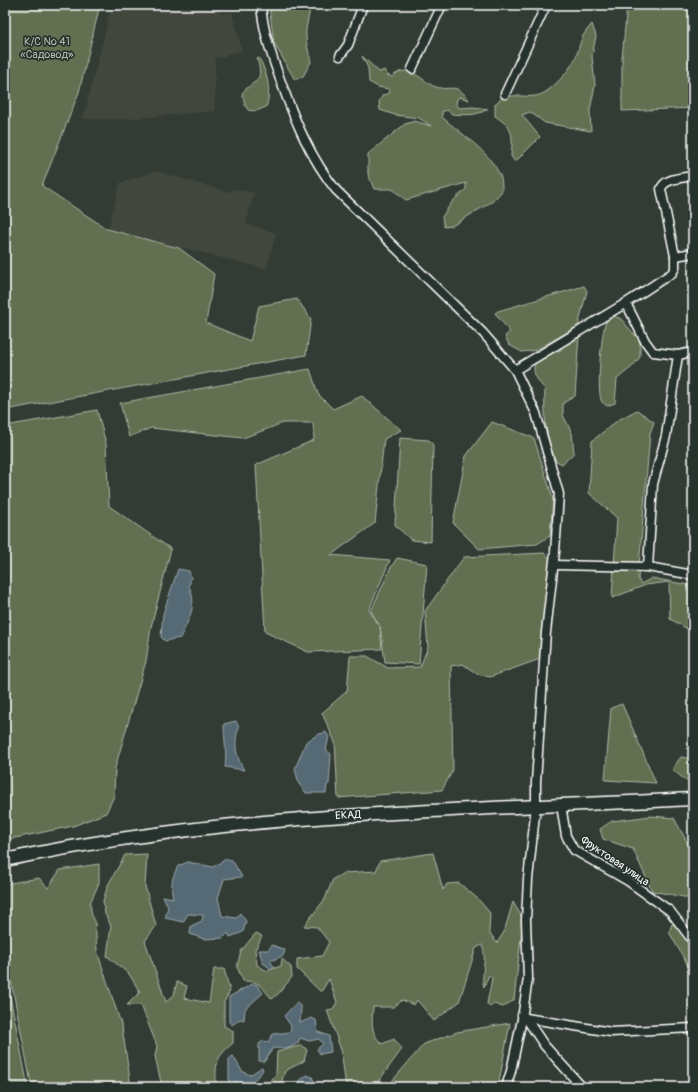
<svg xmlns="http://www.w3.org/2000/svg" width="698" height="1092" font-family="Pangolin,sans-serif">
<rect width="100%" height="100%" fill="#333c34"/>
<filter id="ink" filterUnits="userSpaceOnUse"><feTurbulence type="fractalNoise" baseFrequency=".025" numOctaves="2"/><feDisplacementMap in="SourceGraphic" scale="8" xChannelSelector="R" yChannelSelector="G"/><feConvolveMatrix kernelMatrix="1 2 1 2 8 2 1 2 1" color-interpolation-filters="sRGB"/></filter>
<g filter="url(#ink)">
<!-- built -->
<g fill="#43463d">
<path d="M112,5H219L221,14L232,12L242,51L229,53L223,58L215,57V111L127,119H83Z"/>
<path d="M155,171L228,192L234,189L254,193L246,224L276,233L266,269L108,229L120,183Z"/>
</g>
<!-- green -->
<g fill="#626f51" stroke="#b0b7a8">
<path d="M5,5H100L79,92L42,186L107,229L179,248L214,274L206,323L250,341L259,306L297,299L311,319L306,355L5,410Z"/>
<path d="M269,5H310C310,14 307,21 306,30C305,41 309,52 311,62L303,76L295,80L274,43Z"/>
<path d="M627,5H693V108L622,111V59Z"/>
<path d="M592,24L596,36L592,56L595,85L590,110L591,131L545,123L530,112L522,115L540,137L515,162L511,156C513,134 514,129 495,116V104C509,88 529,102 544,93C556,86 573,67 577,54C582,38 580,38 592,24Z"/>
<path d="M362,56L379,72L385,70L387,75L392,77C409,60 424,84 436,87C452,92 455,81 469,100L460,97L457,99L456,105L460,108L474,107L488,109C477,116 465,115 452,114L447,110L442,112V117C462,135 488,150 500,175C502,179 502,186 502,191L493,201L452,226L444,227L442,217L452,202L466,189V183L406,200L392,189H374L368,174V154L405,124L415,121L431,126L419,118L395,115L380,110L379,101L383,95L390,93L389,89L378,87L369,82L368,68Z"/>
<path d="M259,58C267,72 272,92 266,107L256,111L248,110L245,105L242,93C256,78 264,83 257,59Z"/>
<path d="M584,286L587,291L578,326L536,350L522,352L509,345L505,336L510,332L495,313L498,311Z"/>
<path d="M612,315L621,319L640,341V357L632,367L617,379L615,403L607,406C606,405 603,403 602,402C596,393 601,333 606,322C607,320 610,317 612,315Z"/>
<path d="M579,335L575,396L563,403V415L572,433L574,453L562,464L556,461C545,437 544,416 545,389C537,381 527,367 541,358L545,359V356L561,350V344Z"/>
<path d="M310,369L318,394L333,409L362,396L401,430L384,439L375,523L331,555L390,560L369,610L379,625L371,611L390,569L397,558L427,564L419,664L385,662L380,626L382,649L308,652L265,632L256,465L314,440L313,423H283L243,438L151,428L129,437L120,403Z"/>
<path d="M97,410L106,444L109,506L171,549L151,627L146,661L115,768L114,796L106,813L73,826L5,840V426Z"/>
<path d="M637,410L654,422L650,433L638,579L641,584L652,578L693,586V632L670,619L669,582L646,585L612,598L617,518L589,493L592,441L618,420Z"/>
<path d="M492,422L534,438L553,499L550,536L537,544L479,549L453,523L466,456Z"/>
<path d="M400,438L429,440L433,445L431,542L411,540L395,525Z"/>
<path d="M544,553L551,559L540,659L490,677L477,674L463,664L451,666L453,770L442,790L338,798L335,742L322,713L347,691L350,656H367L388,668L420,667L428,647L425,611L464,557Z"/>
<path d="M622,704L656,783L605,780L611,708Z"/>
<path d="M681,757L693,759V779L686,781L672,769Z"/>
<path d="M651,816L674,818L693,853V895L689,898L652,891L633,849L603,839L600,829L612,821Z"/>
<path d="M433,853L443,890L447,884L459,883L478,899L490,913L489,932L497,943L504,932L513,902L523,919L514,1000L503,1007L494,1004L490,1007L487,1004L492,978L489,975L484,987C480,973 488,959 482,945L476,948L459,1002L434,1021L417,1000L414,1005L402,1000L394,1007H373C372,1022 370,1033 382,1044L394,1039L402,1049L375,1086L346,1087L341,1050L327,1010L333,1009L337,1002L329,979L321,992L297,969V959L322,956L329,942L317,927L304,926L325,899L333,879L344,873L376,871L380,861Z"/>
<path d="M147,854L145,886L156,926L145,941L166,1002L174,995L177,982L187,986L184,998L209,1003L214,969H224L230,991L224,1002V1026L233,1031V1043C214,1059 216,1063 216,1087H162L155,1056L157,1046L141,1005H127L140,992L129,974L107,956L111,926L105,914L103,901L108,885L125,855Z"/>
<path d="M99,864V883L90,903L92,916L95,921L97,951L122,1027L131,1087H36L35,1082L31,1083L5,950V884L39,878L48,888L60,870Z"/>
<path d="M672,924L693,932V970L690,969L669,932Z"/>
<path d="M256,933L262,936L255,950L257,965L267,971L281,966L282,959L291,967L292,977L279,993L272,999C261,987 261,981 243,981L237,967L241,951Z"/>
<path d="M5,971L28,1087H5Z"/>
<path d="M510,1023L498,1087H387L424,1044L457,1032Z"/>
<path d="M302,1045L307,1050L304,1061L285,1071L280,1087H262V1082H270L276,1074L277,1052Z"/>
</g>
<!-- water -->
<g fill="#566b74" stroke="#9aa6ac">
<path d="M178,569L189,571L191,578L189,586C198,605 189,619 180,638L165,641L161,637L163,614Z"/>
<path d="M236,721L239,728C233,742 236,757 244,770L225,767C227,753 224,738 224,724Z"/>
<path d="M326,732L329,737L326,750L331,754L329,784L327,785L326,793H306L299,784L295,769L306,742L317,735Z"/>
<path d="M226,859L232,860L242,877L224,879L218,898L222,916L237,918L240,913L246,921L243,932L230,937L228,933L223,938L204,939L190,934L191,926L202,921L203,915L188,914L183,922L165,918L168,907L163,896L173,898C170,885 172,878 178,866L188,862L213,867Z"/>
<path d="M272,945L285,950L283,956L270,961L275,968L271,969L263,963L259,950H268Z"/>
<path d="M252,984L257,985L263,993L245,1009L244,1020L240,1019L232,1025L229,1022V997Z"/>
<path d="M297,1002L301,1007L300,1023L311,1018L316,1020L318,1032L329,1036L331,1052L320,1054L317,1049L323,1044L319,1039L309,1041L300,1038L298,1043L287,1049L273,1048L264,1062L259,1061V1044L263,1041L268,1042L273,1034L290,1032L291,1026L284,1016Z"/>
<path d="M233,1056L242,1071L250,1075L262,1067L263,1070C257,1079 247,1087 237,1087L236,1081L233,1087H224L229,1081V1059Z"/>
<path d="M307,1075L312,1077L317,1087H292Z"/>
</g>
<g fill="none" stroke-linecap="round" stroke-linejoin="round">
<defs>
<g id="minor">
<path d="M261,5C263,31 272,57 281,82C295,121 310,157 336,190L483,333L515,370L536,413L559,494L555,552L546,632L536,782V806L528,879L526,920L528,978L522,1019L511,1071L506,1087"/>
<path d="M340,56L348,45L363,5"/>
<path d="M412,69L442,5"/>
<path d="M505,94L546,5"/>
<path d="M675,256L693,253"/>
<path d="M626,303L645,341L653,352L678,355L693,352"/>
<path d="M515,370L626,303L672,273L675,268V256L661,189C664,178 683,178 693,176"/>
<path d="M554,565L648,567L693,575"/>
<path d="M648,567L653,484L666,436L678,355"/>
<path d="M561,805L566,836L574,850L628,881L670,911L693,941"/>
<path d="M522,1015L526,1018L611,1032L693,1028"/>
<path d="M526,1018L544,1045L582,1087"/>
</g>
<path id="highway" d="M5,860C231,811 463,811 693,799"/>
</defs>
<!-- minor casing -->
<use href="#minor" stroke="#fff" stroke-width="11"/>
<!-- highway casing -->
<use href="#highway" stroke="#fff" stroke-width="15"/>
<!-- minor -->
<use href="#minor" stroke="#26332d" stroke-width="8"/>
<!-- highway -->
<use href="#highway" stroke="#26332d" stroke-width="12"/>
</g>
</g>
<g text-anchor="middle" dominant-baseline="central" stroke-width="3.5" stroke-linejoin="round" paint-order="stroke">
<!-- park labels -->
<g font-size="11" fill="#b8beb1" stroke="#26332d">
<text x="47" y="41">К/С № 41<tspan x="47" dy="13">«Садовод»</tspan></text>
</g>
<!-- street labels -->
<g font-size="11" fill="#fff" stroke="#26332d">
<text transform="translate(348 815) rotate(-3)">ЕКАД</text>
<text transform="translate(615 861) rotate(34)">Фруктовая улица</text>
</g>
</g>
<!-- margin -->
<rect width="698" height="1092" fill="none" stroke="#26332d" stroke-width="20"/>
<rect x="10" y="10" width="678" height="1072" fill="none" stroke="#fff" stroke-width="1.5" filter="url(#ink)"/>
</svg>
